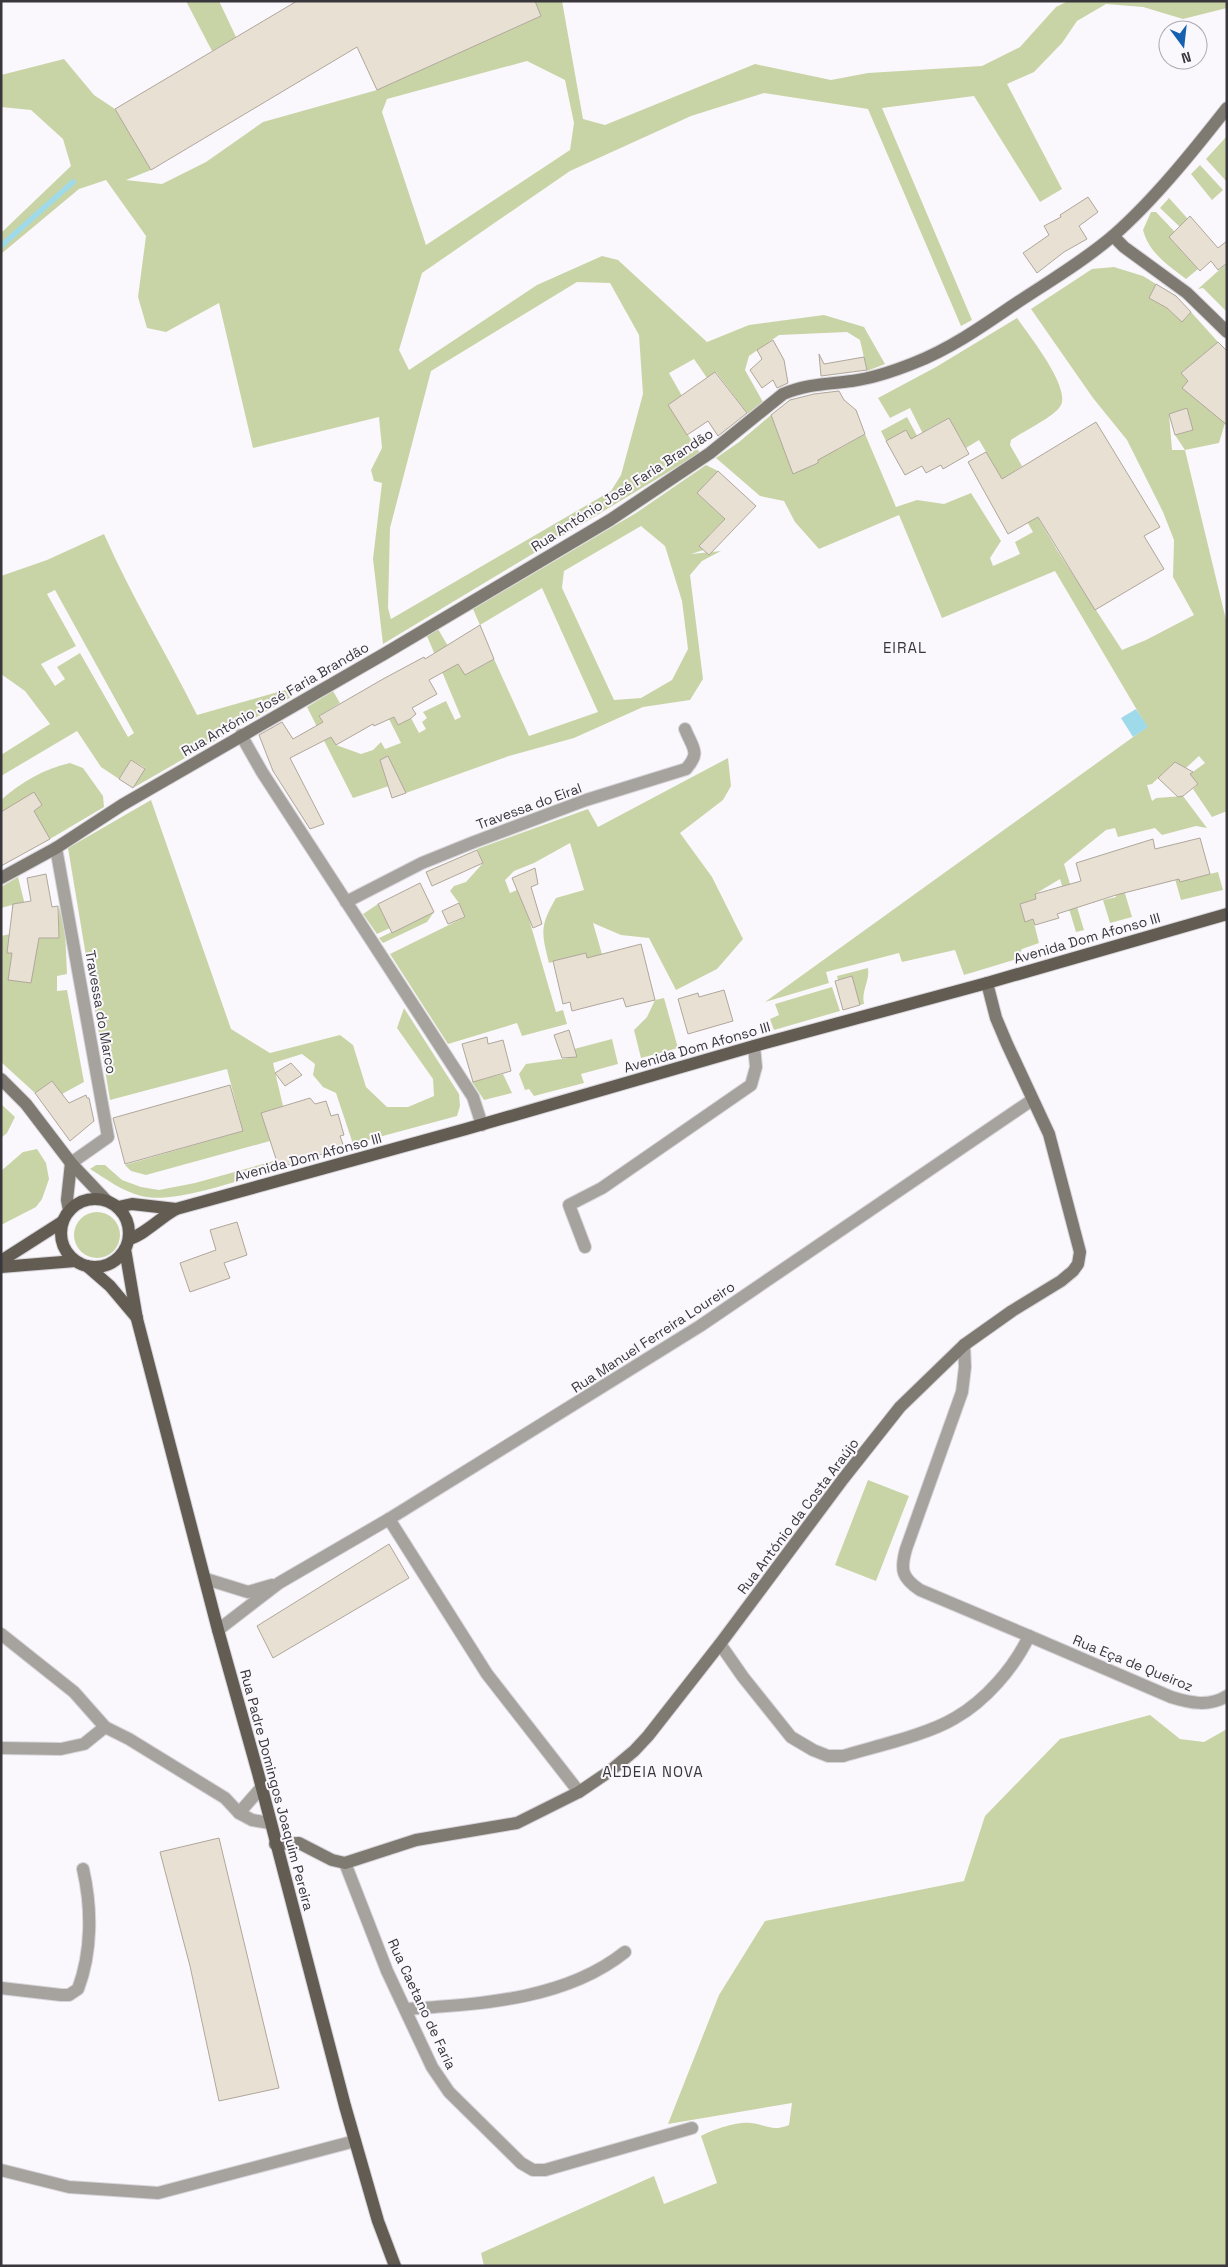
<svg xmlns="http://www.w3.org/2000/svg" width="1228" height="2267" font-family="'Space Grotesk',sans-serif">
<rect width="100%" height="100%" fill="#faf8fd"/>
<!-- green -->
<g fill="#c9d4a6" fill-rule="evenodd">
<path d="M186,1H219L236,37L212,51Z"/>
<path d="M535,1H562L583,119L605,125L755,64L831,80L868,73L982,66L1020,47L1056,7L1068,1H1227V8L1183,19L1143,7L1106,4L1077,21L1062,43L1034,72L1007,84L1062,189L1040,202L974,96L882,108L972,320L961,326L868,109L764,93L691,116L570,171L422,273L399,350L409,370L537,285L602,256L618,260L707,342L749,325L824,315L864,327L885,364L867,371L860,340L847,332L779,335L749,356L745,370L763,402L748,414L716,372L707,378L694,359L669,373L682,396L668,405L700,453L383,644L373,559L382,483L374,481L371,470L382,448L379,417L253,448L219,303L166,332L147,328L138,297L146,236L106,180L79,189L1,254V233L71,166L63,139L31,110L1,107V75L64,59L94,95L115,109L151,170L126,180L162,184L206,162L263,122L377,90L541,16ZM527,61L565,80L574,123L570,150L426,245L382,112L387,99ZM577,282L610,283L639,335L643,394L621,475L611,491L391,619L388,608L390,528L431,371Z"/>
<path d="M1227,136V182L1206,159Z"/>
<path d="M1200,165L1223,190L1212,200L1191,174Z"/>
<path d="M1169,198L1188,219L1180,227L1160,208Z"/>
<path d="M1151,212H1156L1175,232L1169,237L1198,269L1186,279C1168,265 1149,253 1143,230Z"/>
<path d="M1227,263V312L1203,288L1198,289Z"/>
<path d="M1114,267L1143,276L1156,284L1149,298L1167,308L1182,322L1191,312L1218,342L1181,373L1188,381L1183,388L1225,423L1219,443L1185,450L1227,624V811L1212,817L1193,789L1198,784L1190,774L1205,763L1199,756L1186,768L1175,762L1152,784L1147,785L1152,801L1156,798L1183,796L1207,828L1196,826L1162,835L1155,828L1118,837L1115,828L1106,830L1064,864L1084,930L1076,932L1060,879L1035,894L1036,899L1020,904L1025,921L1033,919L1039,943L1022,949L1017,959L964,975L955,950L902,962L899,953L826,972L829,983L765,1002L1147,727L1055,571L942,618L899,515L819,549L795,522L784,501L760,496L716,458L739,442L771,415L793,473L818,463L816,455L839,449L865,434L896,507L917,500L944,504L971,493L1001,541L990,558L993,566L1020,554L1015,542L1033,532L979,440L966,448L949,418L928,429L934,441L928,444L910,408L890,418L878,398L936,367L1017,318C1028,334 1070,386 1061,405C1056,416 1022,432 1011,440L1010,445L1022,466L1012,473L1057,550L1122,650L1146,640L1194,615L1173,577L1174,540L1163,512L1127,440L1093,398L1031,309L1092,269ZM1187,409L1193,430L1175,435L1185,450H1172L1169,414Z"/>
<path d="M907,417L923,447L917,450L906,430L886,441L881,431Z"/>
<path d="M706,465L718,471L697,493L725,519L709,535L719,545L691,554L721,551L702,561L690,575L703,679L690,700L643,707L574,738L509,756L406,793L389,786L353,798L307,707L333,691L340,703L319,716L336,745L361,754L373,750L381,742L385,749L401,743L389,719L394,717L398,725L411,718L419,733L426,729L422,722L427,718L423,712L446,701L455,720L461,717L427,636L438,629L465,675L494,659L529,736L598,712L542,588L480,625L473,609L636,513ZM641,526L665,546L682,601L688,649L672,680L641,698L614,700L562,588L564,571Z"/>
<path d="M104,534C131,596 167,654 197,715L285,690L293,696L133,788L145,768L131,760L119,779L101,767L77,731L1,776V755L50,724L25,691L1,674V576L47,560ZM55,590L134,733L128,737L80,653L57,667L65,679L55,686L41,664L76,646L47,594Z"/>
<path d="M728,758L731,786L723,800L680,833L712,877L743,939L717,969L676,990L649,938L621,935L593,923L604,961L589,965L586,953L549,963C541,931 540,926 556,898L584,890L570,843L534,863L514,871L505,880L510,893L517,890L529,919L556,1012L563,1010L567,1024L522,1036L517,1023L448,1044L390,954L465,917L459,903L450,891L454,886L466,882L483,863L477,849L588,809L598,827Z"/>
<path d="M70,763L83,768L103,796L104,807L50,839L40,823L8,827L42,805L34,793L1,812V800C21,782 44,769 70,763Z"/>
<path d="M151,800L231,1029L270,1053L340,1035L353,1045L366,1087L387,1107H408L434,1096L433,1079L397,1028L404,1008L459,1094L460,1106L457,1116L353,1144L336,1093L323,1087L313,1075L315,1064L302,1054L273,1063L283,1106L261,1113L270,1141L146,1175L131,1171L125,1165L243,1131L227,1069L110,1100L68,848Z"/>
<path d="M1113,853L1132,917L1110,923L1103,900L1116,897L1104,855Z"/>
<path d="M1175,864L1180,881L1218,872L1223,890L1181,900L1171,865Z"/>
<path d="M18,877L27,913L14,917L12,905L1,908V887Z"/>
<path d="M378,904L390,928L377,934L363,914Z"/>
<path d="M59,907L65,929L67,974L57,976V991L67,990L84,1082L62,1094L52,1081L35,1093L1,1062V936L10,934L12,953L8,980L34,956L40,936L59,937Z"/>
<path d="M434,912L427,922L383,943L379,938Z"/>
<path d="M868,968C870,981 861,991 864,1004L860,1005L852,977L838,980L837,976Z"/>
<path d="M832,987L840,1011L774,1030L770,1019L779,1015L775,1004Z"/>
<path d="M664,998L678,1048L641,1058L634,1030L647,1017L655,1000Z"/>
<path d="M612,1039L618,1064L581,1074L584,1083L534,1096L529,1089L525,1090L519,1074L526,1064L576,1057L574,1049Z"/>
<path d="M503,1074L512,1093L484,1100L472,1082Z"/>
<path d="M1,1104L15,1117L7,1133L1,1138Z"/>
<path d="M37,1149L46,1163L49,1179L42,1199L36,1207L1,1225V1171L23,1152Z"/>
<path d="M277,1160L279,1168C245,1178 174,1205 141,1196C122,1191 106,1179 90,1169L96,1165H105L122,1180L141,1187L159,1190L195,1183Z"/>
<circle cx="97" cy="1235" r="23"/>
<path d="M868,1480L909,1496L876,1581L835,1565Z"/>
<path d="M1150,1715L1180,1739L1204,1742L1227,1729V2266H484L481,2253L654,2176L664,2204L717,2183L701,2136C711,2130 738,2121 751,2123C767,2125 772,2132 789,2125L792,2103L668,2124L719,1995L765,1921L964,1881L985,1816L1060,1739Z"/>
</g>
<!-- water -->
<path fill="#9fdaea" d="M1136,709L1148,727L1133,737L1121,718Z"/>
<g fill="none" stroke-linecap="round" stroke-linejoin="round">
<!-- stream -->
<path stroke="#9fdaea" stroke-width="5.5" d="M1,246L73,182"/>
</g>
<!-- building -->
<g fill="#e9e0d4" stroke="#b0a79b">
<path d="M297,1H535L541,16L377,90L357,47L151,170L115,109Z"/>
<path d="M1088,197L1098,212L1079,226L1087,239L1064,252L1037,273L1023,253L1049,235L1044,226L1061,217L1060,215Z"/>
<path d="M1190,216L1218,248L1227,241V263L1218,270L1211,261L1200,271L1169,237Z"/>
<path d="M1156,284L1176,296L1191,312L1182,322L1167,308L1149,298Z"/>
<path d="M773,340L784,360L788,383L777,388L773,380L762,388L750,370L762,359L757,350Z"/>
<path d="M1218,342L1227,351V425L1182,388L1188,381L1181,373Z"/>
<path d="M819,354L824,364L864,357L867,370L821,376Z"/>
<path d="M715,372L747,413L718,436L708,421L687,435L668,405Z"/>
<path d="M839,391L844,400L856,410L865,434L818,460V463L793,474L771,415L790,400L814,394Z"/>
<path d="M1187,408L1193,430L1175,435L1169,414Z"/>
<path d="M949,418L969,454L943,469L941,465L926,473L922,466L905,475L886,441L906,430L911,439Z"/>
<path d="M1096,422L1160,527L1144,536L1164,569L1095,610L1038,517L1008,534L968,462L986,452L1002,479Z"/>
<path d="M718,471L756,506L709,555L699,546L725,519L697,493Z"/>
<path d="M480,625L494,659L465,675L458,664L429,680L437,694L412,708L416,714L410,719L398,725L394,717L374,726L373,724L336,745L331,737L290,758L324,824L310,829L273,771L259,735L282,722L293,739L323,722L319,716L383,679L424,657L425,659Z"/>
<path d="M388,756L406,793L392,798L380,760Z"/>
<path d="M131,760L145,769L133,788L119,779Z"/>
<path d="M1175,762L1193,772L1190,774L1198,784L1183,796L1178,797L1158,778Z"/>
<path d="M34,792L42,805L34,811L50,839L1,866V812Z"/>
<path d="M1200,838L1210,874L1180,882L1179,879L1116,895L1057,914L1059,918L1035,925L1033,919L1025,922L1020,904L1036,899L1035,894L1081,881L1076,863L1153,839L1155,849Z"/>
<path d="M477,850L483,863L432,886L426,872Z"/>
<path d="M535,868L538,884L531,887L542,924L533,928L512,878Z"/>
<path d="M46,874L52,907L58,906L59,938H39L31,983L8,980L12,953H7L13,904L31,901L27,878Z"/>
<path d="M420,883L434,912L392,933L378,904Z"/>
<path d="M459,903L465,917L448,924L442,911Z"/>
<path d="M641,944L655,1000L626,1007L623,998L572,1011L570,1002L563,1004L553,961L586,953L587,958Z"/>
<path d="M852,976L860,1005L843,1010L835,981Z"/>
<path d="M724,990L733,1021L688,1034L678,999L698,993L699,997Z"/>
<path d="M569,1030L577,1057L562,1058L554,1035Z"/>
<path d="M487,1037L488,1044L503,1040L511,1071L473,1082L462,1044Z"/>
<path d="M291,1063L302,1075L285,1086L275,1073Z"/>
<path d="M52,1081L69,1103L86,1095L87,1098H89L94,1121L70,1141L35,1093Z"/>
<path d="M230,1085L243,1131L125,1164L113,1118Z"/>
<path d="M310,1098L315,1104L326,1101L331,1116L338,1114L344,1135L340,1136L344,1147L279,1168L261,1113Z"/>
<path d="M237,1222L247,1255L224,1263L230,1278L190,1292L180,1263L216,1250L210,1230Z"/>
<path d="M389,1544L409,1578L273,1658L257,1626Z"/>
<path d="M219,1838L279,2088L219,2101L190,1966L160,1852Z"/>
</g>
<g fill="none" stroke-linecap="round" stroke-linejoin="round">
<defs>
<g id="street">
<path d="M241,735L262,772L473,1097L482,1125"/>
<path d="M56,848L108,1137L71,1163"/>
<path d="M346,902L422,863L474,842L586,800L686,769C701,752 693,749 685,729"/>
<path d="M585,1247L569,1205L602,1188L751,1085L756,1067L754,1046"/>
<path d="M389,1519L487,1674L579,1792"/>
<path d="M206,1579L248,1592L272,1585"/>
<path d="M218,1630L279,1583L389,1519L700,1326L1032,1100"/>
<path d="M1,1634L74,1692L105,1727L129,1739L225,1798L239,1813L252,1820L270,1823"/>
<path d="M1029,1636L1171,1697C1190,1703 1209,1707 1227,1696"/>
<path d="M720,1644L743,1677L791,1737L813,1750L828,1756H843C876,1746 927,1735 955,1718C985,1701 1014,1668 1029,1636L920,1590C902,1578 900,1570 906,1549L962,1392L965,1367L964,1345"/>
<path d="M1,1748L61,1749L84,1744L105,1727"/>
<path d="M239,1813L261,1788"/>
<path d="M345,1863L387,1971L432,2067L449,2092L521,2163L533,2170H545L692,2128"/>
<path d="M1,1988L61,1995H69L78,1989C92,1952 92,1908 83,1869"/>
<path d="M406,2009C480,2004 565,2000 625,1952"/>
<path d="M1,2170L69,2187L158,2193L355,2141"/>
</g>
<g id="secondary">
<path d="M1113,236L1124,247L1187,293L1227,332"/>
<path d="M1,878L56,848L122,805L384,654L610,520L710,453L783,394C806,384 828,384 852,381C874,378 894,371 914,363C950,349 983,326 1015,304C1048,282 1084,261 1114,235C1154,200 1194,150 1227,108"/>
<path d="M1,1079L26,1104L71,1163L106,1200"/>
<path d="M69,1210L67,1200L71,1163"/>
<path d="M275,1844L299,1843L332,1860L345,1863L416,1840L517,1823L579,1792L610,1771L634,1751L648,1736L720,1644L843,1479L900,1407L964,1345L1012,1311L1061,1281L1073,1271L1078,1264L1080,1252L1049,1134L1007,1044L996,1018L987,983"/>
</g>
<g id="primary">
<circle cx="95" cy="1233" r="34"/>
<path d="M118,1207L132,1204L176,1209"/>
<path d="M129,1239C144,1235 161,1217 176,1209L466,1129L754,1046L987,983L1227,914"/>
<path d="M125,1249L137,1319L218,1630L258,1773L345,2106L378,2221L395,2266"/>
<path d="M1,1261L62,1222"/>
<path d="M87,1266L110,1286L137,1318"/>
<path d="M1,1267L75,1261"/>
</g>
</defs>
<!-- street casing -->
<use href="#street" stroke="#d7d5da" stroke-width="14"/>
<!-- secondary casing -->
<use href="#secondary" stroke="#d7d5da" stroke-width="14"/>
<!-- primary casing -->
<use href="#primary" stroke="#d7d5da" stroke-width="14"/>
<!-- street -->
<use href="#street" stroke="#a6a29d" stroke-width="12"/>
<!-- secondary -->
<use href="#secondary" stroke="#7e7971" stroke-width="12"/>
<!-- primary -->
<use href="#primary" stroke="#625c53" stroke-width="12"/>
</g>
<g text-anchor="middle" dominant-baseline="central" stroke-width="4" stroke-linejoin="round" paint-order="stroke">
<!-- street labels -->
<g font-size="14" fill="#39373c" stroke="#faf8fd">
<text transform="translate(622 490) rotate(-33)">Rua António José Faria Brandão</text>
<text transform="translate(275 699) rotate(-30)">Rua António José Faria Brandão</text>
<text transform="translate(529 806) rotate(-20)">Travessa do Eiral</text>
<text transform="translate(1087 938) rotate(-16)">Avenida Dom Afonso III</text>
<text transform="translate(101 1012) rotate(80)">Travessa do Marco</text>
<text transform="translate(697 1047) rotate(-16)">Avenida Dom Afonso III</text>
<text transform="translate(308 1157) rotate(-15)">Avenida Dom Afonso III</text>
<text transform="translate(653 1337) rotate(-33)">Rua Manuel Ferreira Loureiro</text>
<text transform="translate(798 1516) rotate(-53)">Rua António da Costa Araújo</text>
<text transform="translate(1133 1663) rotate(22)">Rua Eça de Queiroz</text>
<text transform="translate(277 1790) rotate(75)">Rua Padre Domingos Joaquim Pereira</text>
<text transform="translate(422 2004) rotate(65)">Rua Caetano de Faria</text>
</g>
<!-- neighbourhood labels -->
<g font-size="15" letter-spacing="1" fill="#39373c" stroke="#faf8fd">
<text x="905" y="647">EIRAL</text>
<text x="653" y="1771">ALDEIA NOVA</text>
</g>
</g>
<!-- border -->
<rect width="1228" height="2267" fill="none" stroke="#39373c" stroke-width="5"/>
<!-- north arrow -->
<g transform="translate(1183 45) rotate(165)"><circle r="24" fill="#faf8fd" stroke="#adabb0"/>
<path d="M0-4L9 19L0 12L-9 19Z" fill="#175faf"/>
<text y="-8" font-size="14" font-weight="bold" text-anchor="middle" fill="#39373c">N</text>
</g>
</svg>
